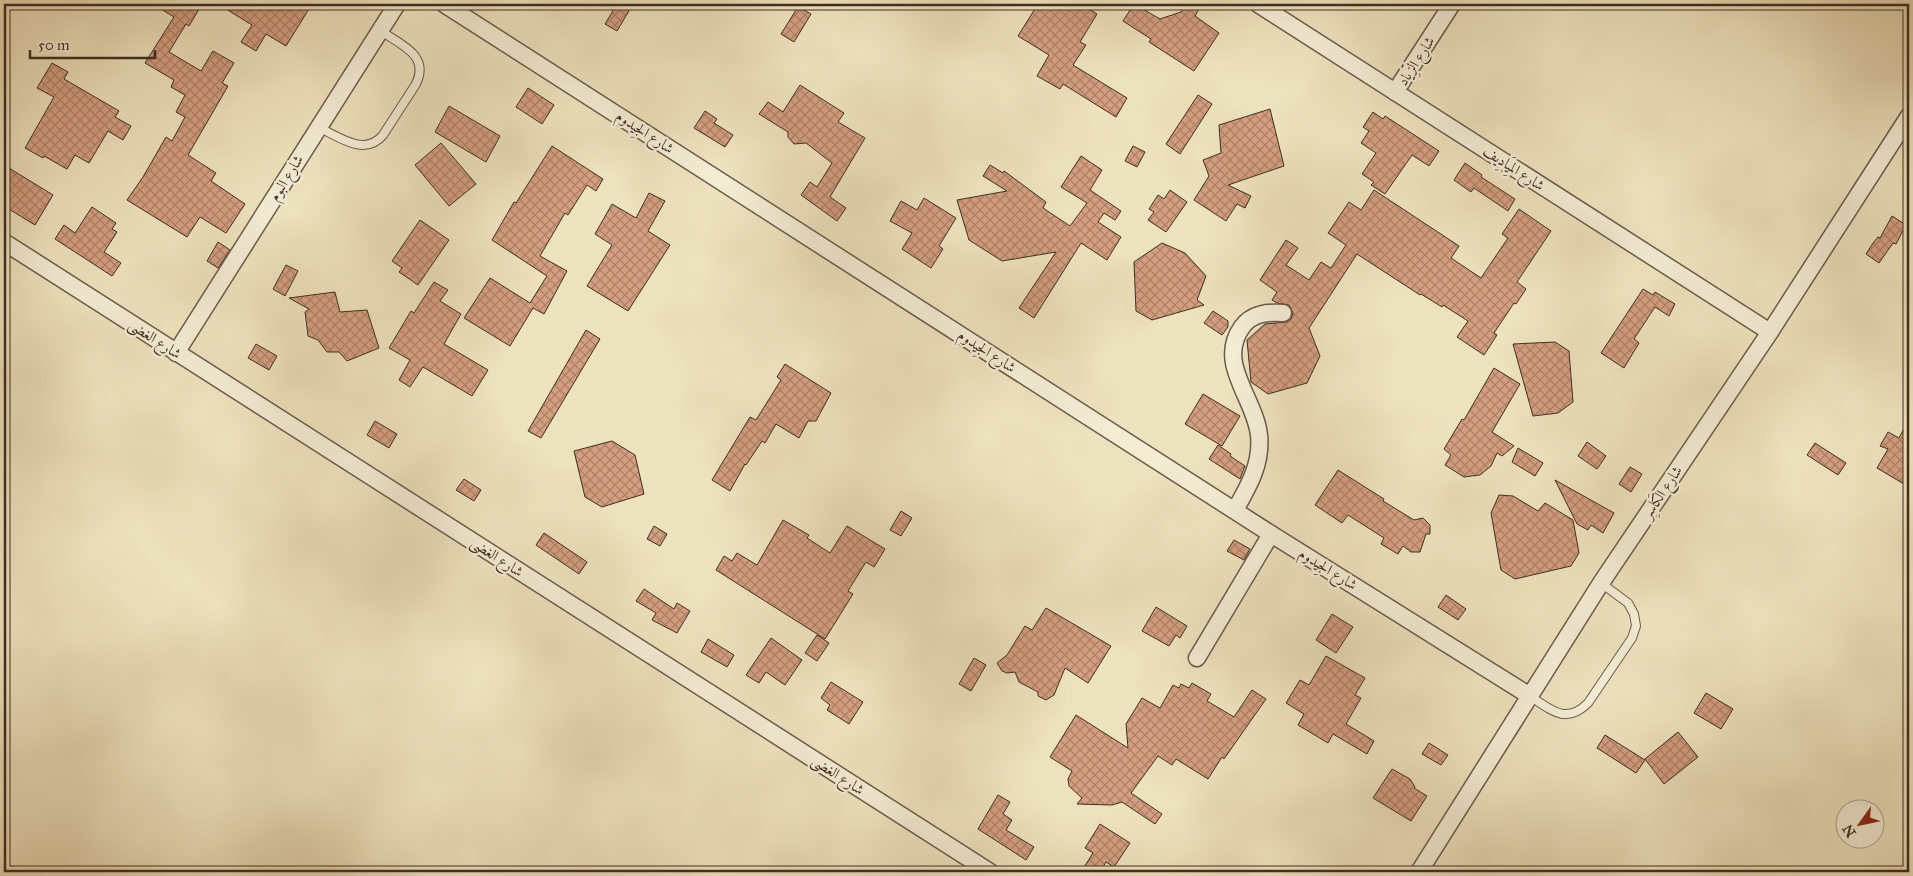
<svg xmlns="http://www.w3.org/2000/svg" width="1913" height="876" font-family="'IM FELL Great Primer',Amiri,serif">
<defs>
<pattern id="building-cross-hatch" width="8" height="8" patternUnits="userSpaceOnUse" patternTransform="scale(1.25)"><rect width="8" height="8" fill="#d49e7f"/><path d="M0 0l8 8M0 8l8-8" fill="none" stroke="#ad8168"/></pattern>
</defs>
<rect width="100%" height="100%" fill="#ede2be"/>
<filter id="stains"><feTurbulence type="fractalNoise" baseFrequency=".004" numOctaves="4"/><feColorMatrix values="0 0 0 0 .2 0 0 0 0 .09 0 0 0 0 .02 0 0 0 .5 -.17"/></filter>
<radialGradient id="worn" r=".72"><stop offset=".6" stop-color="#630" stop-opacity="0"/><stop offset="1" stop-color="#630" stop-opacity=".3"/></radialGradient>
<!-- building -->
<g fill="url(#building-cross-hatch)" stroke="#3f2e21">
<path d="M153,4H202L189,26L186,24L169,52L201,71L213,51L234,63L222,83L228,86L188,155L216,173L211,181L245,204L226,233L200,217L187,237L127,200L143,177L166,137L172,141L185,117L176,112L185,95L171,87L174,80L145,63L174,17Z"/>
<path d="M218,4H312L286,46L266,34L256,51L241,42L252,25Z"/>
<path d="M617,4H633L617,31L605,24Z"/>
<path d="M1038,4H1081L1097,14L1080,42L1086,45L1073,65L1127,98L1116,117L1063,84L1060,89L1037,76L1049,55L1018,36Z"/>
<path d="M1134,4L1160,19L1181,12L1186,4H1202L1195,16L1219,33L1194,71L1149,42L1151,39L1123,21Z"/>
<path d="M798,7L811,14L794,42L781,34Z"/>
<path d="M52,63L68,72L64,79L119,111L115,117L131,126L123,140L108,131L89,163L75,155L67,169L44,156L43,158L25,148L54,97L37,88Z"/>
<path d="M800,85L844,113L838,122L865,138L830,197L846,208L837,221L801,195L810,182L817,187L832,163L806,143L794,144L788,137V132L759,114L768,102L783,112Z"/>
<path d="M528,88L554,105L542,124L516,107Z"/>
<path d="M1198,95L1212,104L1180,154L1166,144Z"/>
<path d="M449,106L500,136L486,162L435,132Z"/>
<path d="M1270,109L1284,166L1228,185L1251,196L1245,208L1237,204L1226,221L1194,200L1209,176L1203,160L1221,153L1219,125Z"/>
<path d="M705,111L717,119L714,123L733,135L725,147L694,128Z"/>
<path d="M1373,112L1383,119L1385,116L1439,151L1429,166L1412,155L1385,194L1371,185L1374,182L1362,174L1376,153L1361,143L1369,131L1363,127Z"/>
<path d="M441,143L476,184L449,206L415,165Z"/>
<path d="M552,146L603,179L596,191L587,185L568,215L565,213L540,256L567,271L544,314L533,308L510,346L464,318L490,278L530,303L547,276L492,240L514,202L516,203Z"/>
<path d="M1133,146L1145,152L1137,167L1125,161Z"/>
<path d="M1081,156L1102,170L1090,190L1121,211L1115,220L1104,213L1098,222L1121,237L1107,260L1081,243L1034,318L1019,308L1056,252L1002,261L969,240L957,200L1007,191L983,176L990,165L1003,173L1004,171L1046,202L1043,208L1070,226L1087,203L1061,187Z"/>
<path d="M1465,163L1482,175L1481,177L1515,199L1508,211L1474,188L1471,192L1454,180Z"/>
<path d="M4,165L53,195L35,225L4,206Z"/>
<path d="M1170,190L1187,202L1166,232L1148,220L1154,212L1149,209L1158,195L1164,199Z"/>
<path d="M1374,190L1459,246L1451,258L1481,278L1508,238L1502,234L1519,209L1551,231L1517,282L1526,289L1516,304L1514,303L1494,333L1497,335L1484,355L1457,337L1468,321L1443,305L1442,307L1421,294L1420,295L1357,254L1309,328L1320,356L1307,383L1268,394L1251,382L1247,340L1265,324L1287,322L1291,319L1293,313L1289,305L1277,303L1272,300L1277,292L1260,280L1286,240L1298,248L1286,265L1309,280L1321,262L1331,268L1346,245L1328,233L1349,202L1361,210Z"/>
<path d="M649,193L665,201L648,231L670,245L628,311L587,286L612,245L595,234L612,204L636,218Z"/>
<path d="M924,198L956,218L939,246L943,249L931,268L902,249L912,233L890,221L901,201L917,210Z"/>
<path d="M92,207L116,223L112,229L117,232L104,252L121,263L112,276L55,239L64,225L75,233Z"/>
<path d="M1892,216L1906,225L1896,244L1893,243L1879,263L1866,254L1873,243L1878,237L1880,238Z"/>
<path d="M420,220L449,240L418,285L399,272L402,268L392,261Z"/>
<path d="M218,242L230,250L218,268L207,261Z"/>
<path d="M1162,243L1185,253L1206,276L1197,300L1204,305L1152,320L1136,311L1134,262Z"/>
<path d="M286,265L298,271L285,296L273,289Z"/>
<path d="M434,282L448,290L440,301L461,314L444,344L488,370L472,396L423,367L410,387L399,380L410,360L389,348L411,311L414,313Z"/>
<path d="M1643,289L1653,295L1655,292L1675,304L1669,316L1655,307L1634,339L1639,343L1624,368L1601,353Z"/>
<path d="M335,292L340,312L367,310L379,348L347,361L339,352H327L318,340L308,336L305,312L309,309L289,298Z"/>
<path d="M1213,311L1228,321V327L1222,335L1204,323Z"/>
<path d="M586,330L600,339L541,438L528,431Z"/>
<path d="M1555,342L1569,351L1573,402L1558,413L1533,416L1513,344Z"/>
<path d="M256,344L277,356L269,370L248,358Z"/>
<path d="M785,364L831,393L816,421H808L799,438L776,424L765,443L762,441L746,465L745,464L730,491L712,480L750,417L756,420L781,380L777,377Z"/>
<path d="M1494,368L1520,384L1492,432L1514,446L1502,456L1497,453L1491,466L1480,475L1464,477L1445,465L1451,455L1444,449L1462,419L1464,420Z"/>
<path d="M1203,394L1240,416L1222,446L1185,424Z"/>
<path d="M1909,419V487L1877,468L1888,449L1880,446L1888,432L1899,438Z"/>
<path d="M375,421L397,434L389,448L367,435Z"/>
<path d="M612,441L635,455L644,494L602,507L585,497L574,451Z"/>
<path d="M1587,442L1606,456L1597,469L1578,456Z"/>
<path d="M1815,443L1846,463L1838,475L1807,455Z"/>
<path d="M1218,445L1231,454L1230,456L1245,466L1240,479L1209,459Z"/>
<path d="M1518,448L1543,463L1535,476L1512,462Z"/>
<path d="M1630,467L1642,474L1631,492L1619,484Z"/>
<path d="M1338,470L1384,499L1383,501L1414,520L1423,518L1430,525V534H1426L1420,552H1411L1403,546L1398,554L1381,544L1384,538L1348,515L1342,523L1315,505Z"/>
<path d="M464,479L481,490L474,501L456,490Z"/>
<path d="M1555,480L1614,513L1603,533L1591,525L1588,530L1577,524Z"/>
<path d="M1499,495L1513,496L1538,511L1545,503L1573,520L1579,553L1571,566L1515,579L1501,570L1491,513Z"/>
<path d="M901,511L912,518L901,536L890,530Z"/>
<path d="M783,520L809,535L807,538L830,553L847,526L885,549L874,567L866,562L848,591L853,594L825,639L716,570L724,556L732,561L737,553L757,565Z"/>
<path d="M654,526L667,534L660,546L647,539Z"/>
<path d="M544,533L587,562L579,574L536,545Z"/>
<path d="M1234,540L1250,549L1244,560L1227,551Z"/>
<path d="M644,589L674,609L677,603L690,611L677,633L652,620L656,613L636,601Z"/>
<path d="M1446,595L1466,609L1458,620L1438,607Z"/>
<path d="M1156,607L1187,626L1180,638L1176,635L1169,646L1142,631Z"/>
<path d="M1046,608L1111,646L1088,683L1065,668L1054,695L1046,700L1038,696V692L1019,682L1015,672L1007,673L1002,671L997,663L1007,655L1025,626L1032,630Z"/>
<path d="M1332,614L1353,627L1336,653L1316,640Z"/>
<path d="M817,635L829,643L817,661L805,653Z"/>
<path d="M771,638L802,660L785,685L766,672L759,683L746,675Z"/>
<path d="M708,639L734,655L727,667L701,652Z"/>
<path d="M1326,656L1365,678L1355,695L1361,698L1346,724L1374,741L1367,754L1333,734L1328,743L1298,725L1304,714L1286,703L1300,680L1309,685Z"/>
<path d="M974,658L986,665L971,691L959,684Z"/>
<path d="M831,682L863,702L849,724L827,710L830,705L821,698Z"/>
<path d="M1192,683L1211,694L1207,701L1234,717L1252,690L1266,699L1224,759L1222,757L1208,779L1176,759L1172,765L1158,756L1131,793L1162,814L1155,824L1122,802L1112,805L1077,804L1082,798L1069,786L1068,779L1072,771L1050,757L1076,715L1128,748L1126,724L1142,698L1160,708L1173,685L1179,688L1181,684L1189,688Z"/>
<path d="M1706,693L1733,709L1721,729L1694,713Z"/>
<path d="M1678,732L1698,757L1664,784L1645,759Z"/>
<path d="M1605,735L1645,760L1636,773L1597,748Z"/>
<path d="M1429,743L1448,755L1441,765L1422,754Z"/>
<path d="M1392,769L1410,779L1415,787L1414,788L1427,796L1411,821L1373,798Z"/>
<path d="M998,795L1010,802L1003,814L1012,820L1006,830L1034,847L1026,860L978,829Z"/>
<path d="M1100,824L1130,843L1114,867L1106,862L1100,872H1081L1093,853L1085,848Z"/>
</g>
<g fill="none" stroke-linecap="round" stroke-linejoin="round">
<defs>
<g id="service">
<path d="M318,127C339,137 365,157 383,135L416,84C430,55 401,45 381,31"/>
<path d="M1530,696C1551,710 1566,725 1588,703L1632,638L1636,626L1634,614L1628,603L1601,583"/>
</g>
<g id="minor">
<path d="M444,4L1271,534L1530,696"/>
<path d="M1258,4L1770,332"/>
<path d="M1395,92L1452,4"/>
<path d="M4,242L990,872"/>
<path d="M176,353L397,4"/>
<path d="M1235,510C1249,486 1262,463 1259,435C1255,398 1216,363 1242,327C1252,313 1268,312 1283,313"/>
<path d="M1197,658L1271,534"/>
<path d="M1419,872L1601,583L1770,332L1909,116"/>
</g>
</defs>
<!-- service casing -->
<use href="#service" stroke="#6a5b48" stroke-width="10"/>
<!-- minor casing -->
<use href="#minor" stroke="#6a5b48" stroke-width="19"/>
<!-- service -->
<use href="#service" stroke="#f3ecd5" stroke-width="8"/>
<!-- minor -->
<use href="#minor" stroke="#f3ecd5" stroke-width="16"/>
</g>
<g text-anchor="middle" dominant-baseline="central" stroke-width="4.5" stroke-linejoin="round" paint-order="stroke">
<!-- street labels -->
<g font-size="15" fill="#3f2e21" stroke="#f3ecd5">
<text transform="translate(1416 61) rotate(-57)">شارع الزِّياد</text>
<text transform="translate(645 132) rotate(33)">شارع الجِيدوم</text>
<text transform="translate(1514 168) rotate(33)">شارع المِيَادِيف</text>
<text transform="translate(286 178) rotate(-58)">شارع البوم</text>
<text transform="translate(155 339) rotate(33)">شارع الغضى</text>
<text transform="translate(987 351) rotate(33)">شارع الجِيدوم</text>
<text transform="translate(1662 492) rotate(-56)">شارع الكَاسِر</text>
<text transform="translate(497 557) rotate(33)">شارع الغضى</text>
<text transform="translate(1328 569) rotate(32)">شارع الجِيدوم</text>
<text transform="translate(838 775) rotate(33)">شارع الغضى</text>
</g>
</g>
<!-- margin -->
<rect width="1913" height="876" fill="none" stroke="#ede2be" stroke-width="20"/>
<rect x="5" y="5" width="1903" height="866" fill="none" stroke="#3f2e21" stroke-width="2.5"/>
<rect x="10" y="10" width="1893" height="856" fill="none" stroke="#3f2e21"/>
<!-- north arrow -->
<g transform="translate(1860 824) rotate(237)"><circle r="24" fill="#f3ecd5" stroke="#aba08d"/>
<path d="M0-4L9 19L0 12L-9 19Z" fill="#8f2418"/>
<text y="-8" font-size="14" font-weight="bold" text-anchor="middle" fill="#3f2e21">N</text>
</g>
<!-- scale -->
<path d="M30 50v8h125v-8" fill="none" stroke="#3f2e21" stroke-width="2.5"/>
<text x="38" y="50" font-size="15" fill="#3f2e21" stroke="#f3ecd5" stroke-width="4" paint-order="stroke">50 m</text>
<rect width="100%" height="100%" filter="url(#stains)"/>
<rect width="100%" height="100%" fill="url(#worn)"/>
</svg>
